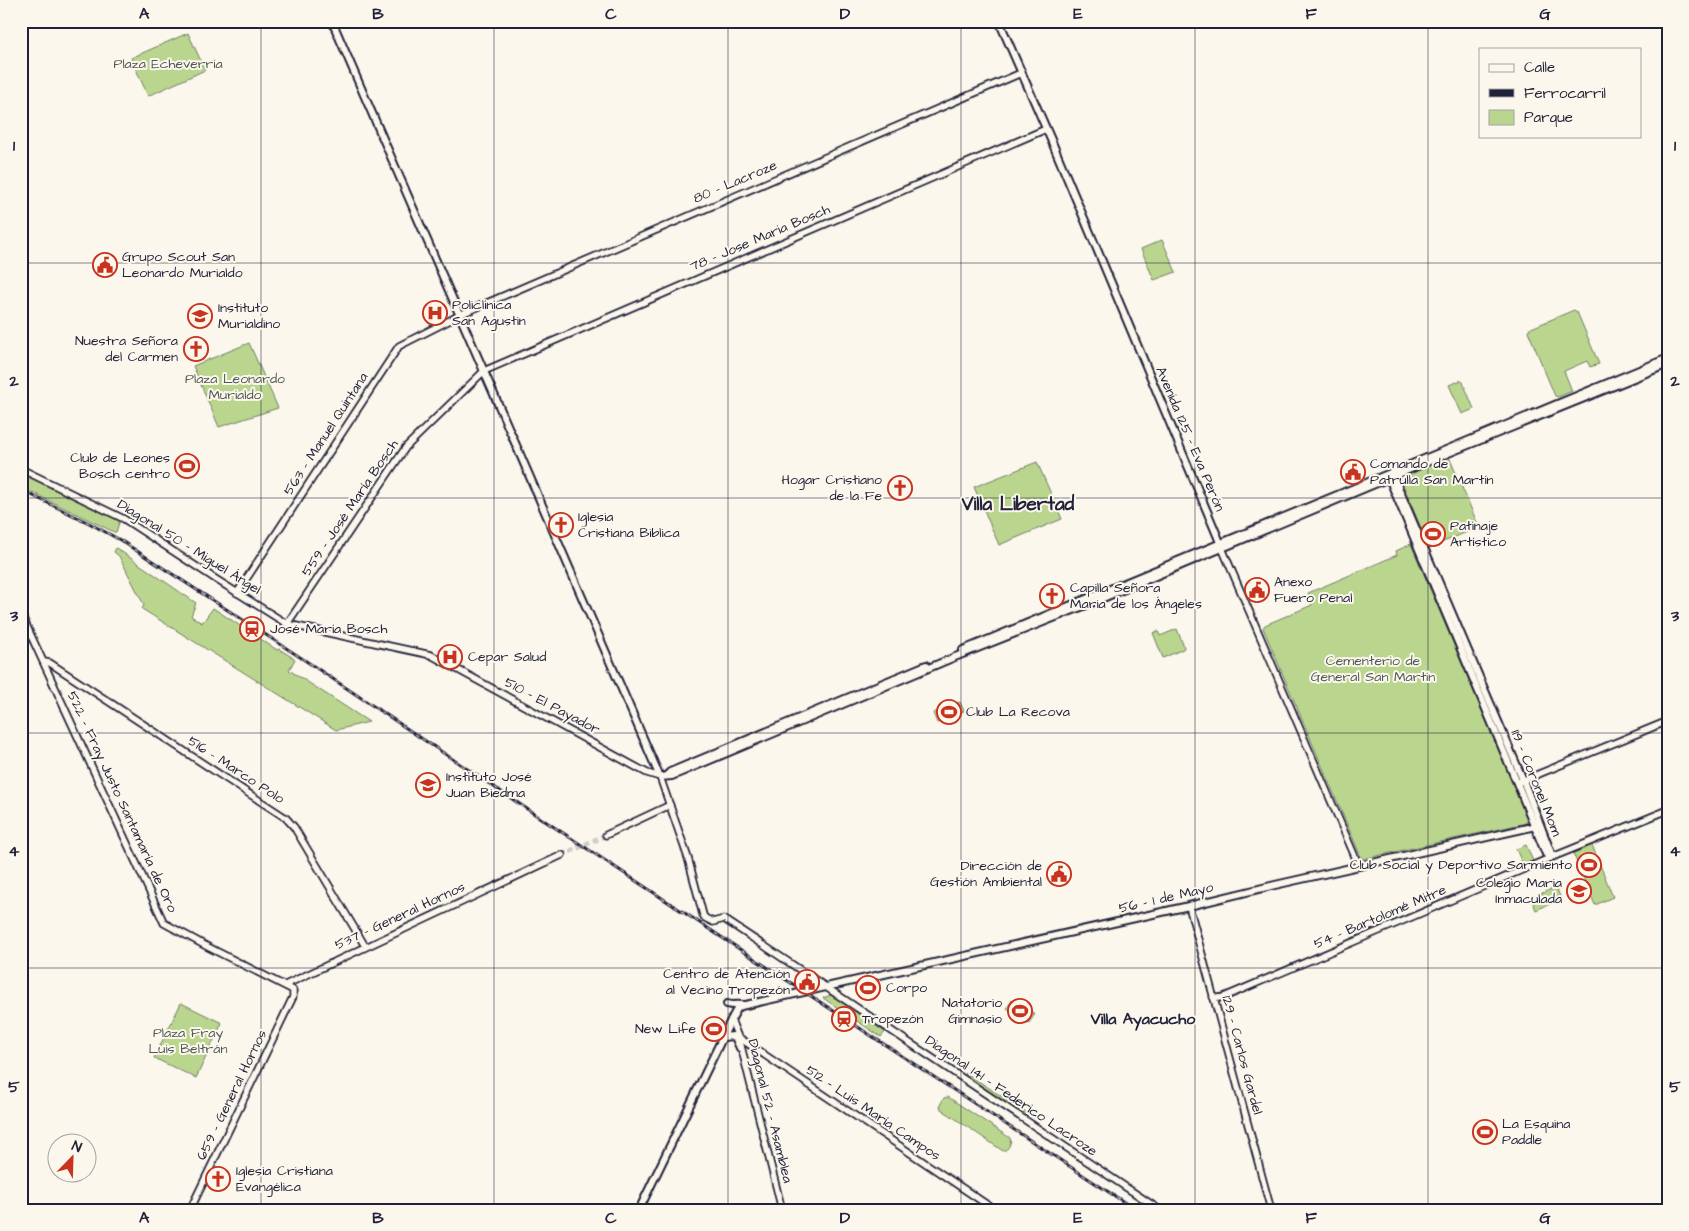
<svg xmlns="http://www.w3.org/2000/svg" width="1689" height="1231" font-family="'Architects Daughter',sans-serif">
<rect width="100%" height="100%" fill="#fbf7ec"/>
<filter id="ink" filterUnits="userSpaceOnUse"><feTurbulence type="fractalNoise" baseFrequency=".02" numOctaves="2"/><feDisplacementMap in="SourceGraphic" scale="10" xChannelSelector="R" yChannelSelector="G"/><feConvolveMatrix kernelMatrix="1 2 1 2 8 2 1 2 1" color-interpolation-filters="sRGB"/></filter>
<g filter="url(#ink)">
<!-- green -->
<g fill="#bad68e" stroke="#6e7c64">
<path d="M188,33L205,70L148,96L131,58Z"/>
<path d="M1162,240L1176,272L1154,280L1141,249Z"/>
<path d="M1574,310L1577,312L1599,364L1590,367L1587,361L1564,371L1572,391L1558,397L1555,396L1528,331L1529,329Z"/>
<path d="M249,343L278,408L219,427L193,366Z"/>
<path d="M1462,380L1474,409L1462,414L1449,385Z"/>
<path d="M1449,457L1479,527L1429,548L1400,477Z"/>
<path d="M1037,462L1062,519L999,545L974,487Z"/>
<path d="M21,472L120,520L116,532H114L21,487Z"/>
<path d="M1411,544L1528,819L1526,823L1363,859L1361,857L1263,628L1265,625L1312,605L1308,593L1397,555L1396,551Z"/>
<path d="M116,548L196,603L191,616L202,623L213,608L277,650L279,649L295,659L289,670L369,722L336,730L142,609L144,605L119,556L114,552Z"/>
<path d="M1177,629L1184,647L1183,649L1163,658L1153,633L1158,631L1160,636Z"/>
<path d="M960,702L964,711L937,723L933,713Z"/>
<path d="M1526,845L1533,861L1523,865L1516,849Z"/>
<path d="M1592,845L1613,897L1595,905L1573,853Z"/>
<path d="M1556,887L1561,899L1536,910L1531,898Z"/>
<path d="M831,995L885,1032L881,1037L823,998Z"/>
<path d="M1012,1000L1035,1014L1029,1023L1007,1008Z"/>
<path d="M181,1003L222,1023L196,1078L154,1058Z"/>
<path d="M966,1073L1026,1112L1024,1116L1023,1117L963,1077Z"/>
<path d="M948,1097L1010,1138C1012,1143 1008,1150 1003,1151L941,1109L940,1105L944,1098Z"/>
<path d="M1490,1122L1494,1137L1483,1140L1481,1138L1475,1126Z"/>
</g>
<g fill="none" stroke-linecap="round" stroke-linejoin="round">
<!-- tertiary-tunnel -->
<path stroke="#d0ccc9" stroke-width="5.5" stroke-dasharray="5.5 3" stroke-linecap="butt" d="M562,855L606,835"/>
<defs>
<g id="tertiary">
<path d="M21,469L124,519L217,580L287,624L431,655L647,773L660,777L688,858L703,915L705,918L713,922L724,919L1160,1210"/>
<path d="M1222,548L1359,866"/>
<path d="M237,593L399,346L466,312L1021,73"/>
<path d="M21,614L164,923L208,947L293,990V997L190,1210"/>
<path d="M287,624L406,447L484,371L1046,129"/>
<path d="M44,662L50,663L286,818L294,827L365,946"/>
<path d="M1519,782L1668,721"/>
<path d="M606,835L670,805"/>
<path d="M1189,906L1271,1210"/>
<path d="M285,985L562,855"/>
<path d="M1213,997L1219,998L1224,997L1550,858L1668,810"/>
<path d="M731,1020L740,1042L782,1210"/>
<path d="M738,1037L995,1210"/>
</g>
<g id="secondary">
<path d="M332,21L660,777L672,776L950,659L1091,603L1451,452L1668,364"/>
<path d="M999,21L1052,142L1222,547"/>
<path d="M1389,477L1396,482L1523,780L1551,853L1550,858"/>
<path d="M1389,478L1517,783L1546,854L1550,858"/>
<path d="M963,650L1668,358"/>
<path d="M666,776L670,772L926,665"/>
<path d="M727,1004C732,1006 737,1004 743,1005"/>
<path d="M723,1037L733,1036L736,1039L740,1048"/>
<path d="M639,1210L731,1020L737,1009L741,1006L1189,906L1275,885L1540,825"/>
</g>
</defs>
<!-- tertiary casing -->
<use href="#tertiary" stroke="#22223b" stroke-width="9"/>
<!-- secondary casing -->
<use href="#secondary" stroke="#22223b" stroke-width="10"/>
<!-- tertiary -->
<use href="#tertiary" stroke="#fbf7ec" stroke-width="5.5"/>
<!-- secondary -->
<use href="#secondary" stroke="#fbf7ec" stroke-width="6"/>
<defs>
<path id="rail" d="M21,490L89,523L120,540L303,659L548,823L1136,1210"/>
</defs>
<!-- rail casing -->
<use href="#rail" stroke="#22223b" stroke-width="3"/>
<!-- rail -->
<use href="#rail" stroke="#fbf7ec" stroke-width="1" stroke-dasharray="4" stroke-linecap="butt"/>
</g>
</g>
<!-- grid -->
<path fill="none" stroke="#22223b" stroke-width="1" stroke-opacity="0.55" d="M261,21V1210M494,21V1210M728,21V1210M961,21V1210M1195,21V1210M1428,21V1210M21,263H1668M21,498H1668M21,733H1668M21,968H1668"/>
<!-- icons -->
<defs>
<symbol id="civic-ring" viewBox="-11 -11 22 22"><circle r="9.5" fill="#fbf7ec" stroke="#c8321e" stroke-width="1.5"/><path d="M-.6-6.5H3V-4.5H.6V-3L4-1V1h2V6H-6V1h2V-1L-.6-3ZM-1.2 2.5V6h2.4V2.5Z" fill="#c8321e"/></symbol>
<symbol id="hospital-ring" viewBox="-11 -11 22 22"><circle r="9.5" fill="#fbf7ec" stroke="#c8321e" stroke-width="1.5"/><path d="M-5-5h3v3.5h4V-5h3V5h-3V1.5h-4V5h-3Z" fill="#c8321e"/></symbol>
<symbol id="university-ring" viewBox="-11 -11 22 22"><circle r="9.5" fill="#fbf7ec" stroke="#c8321e" stroke-width="1.5"/><path d="M0-5L7-2L0 1L-7-2ZM-4 1L0 2.5L4 1V4Q0 6-4 4Z" fill="#c8321e"/></symbol>
<symbol id="church-ring" viewBox="-11 -11 22 22"><circle r="9.5" fill="#fbf7ec" stroke="#c8321e" stroke-width="1.5"/><path d="M-1.2-6h2.4v3.5h3.3v2.4h-3.3V6h-2.4V-.1h-3.3v-2.4h3.3Z" fill="#c8321e"/></symbol>
<symbol id="stadium-ring" viewBox="-11 -11 22 22"><circle r="9.5" fill="#fbf7ec" stroke="#c8321e" stroke-width="1.5"/><path d="M0-5a6.5 5 0 1 0 0 10a6.5 5 0 1 0 0-10ZM-3.5-1.8h7v3.6h-7Z" fill="#c8321e"/></symbol>
<symbol id="station-ring" viewBox="-11 -11 22 22"><circle r="9.5" fill="#fbf7ec" stroke="#c8321e" stroke-width="1.5"/><path d="M-3-6H3Q5-6 5-4V2Q5 4 3 4L4.5 6H3L1.5 4h-3L-3 6H-4.5L-3 4Q-5 4-5 2V-4Q-5-6-3-6ZM-3.5-4v3h7v-3ZM-3.5 1v1.5H-2V1ZM2 1v1.5H3.5V1Z" fill="#c8321e"/></symbol>
</defs>
<g fill-rule="evenodd">
<use href="#civic-ring" x="91" y="251" width="28" height="28"/>
<use href="#hospital-ring" x="421" y="299" width="28" height="28"/>
<use href="#university-ring" x="186" y="302" width="28" height="28"/>
<use href="#church-ring" x="182" y="335" width="28" height="28"/>
<use href="#stadium-ring" x="173" y="452" width="28" height="28"/>
<use href="#civic-ring" x="1339" y="458" width="28" height="28"/>
<use href="#church-ring" x="886" y="474" width="28" height="28"/>
<use href="#church-ring" x="547" y="511" width="28" height="28"/>
<use href="#stadium-ring" x="1419" y="520" width="28" height="28"/>
<use href="#civic-ring" x="1243" y="576" width="28" height="28"/>
<use href="#church-ring" x="1038" y="582" width="28" height="28"/>
<use href="#station-ring" x="238" y="615" width="28" height="28"/>
<use href="#hospital-ring" x="436" y="643" width="28" height="28"/>
<use href="#stadium-ring" x="935" y="698" width="28" height="28"/>
<use href="#university-ring" x="414" y="771" width="28" height="28"/>
<use href="#stadium-ring" x="1575" y="851" width="28" height="28"/>
<use href="#civic-ring" x="1045" y="860" width="28" height="28"/>
<use href="#university-ring" x="1565" y="877" width="28" height="28"/>
<use href="#civic-ring" x="793" y="968" width="28" height="28"/>
<use href="#stadium-ring" x="854" y="974" width="28" height="28"/>
<use href="#stadium-ring" x="1006" y="997" width="28" height="28"/>
<use href="#station-ring" x="830" y="1005" width="28" height="28"/>
<use href="#stadium-ring" x="700" y="1015" width="28" height="28"/>
<use href="#stadium-ring" x="1471" y="1118" width="28" height="28"/>
<use href="#church-ring" x="204" y="1165" width="28" height="28"/>
</g>
<g text-anchor="middle" dominant-baseline="central" stroke-width="4" stroke-linejoin="round" paint-order="stroke">
<!-- park labels -->
<g font-size="14" fill="#505854" stroke="#fbf7ec">
<text x="168" y="64">Plaza Echeverría</text>
<text x="235" y="379">Plaza Leonardo<tspan x="235" dy="16">Murialdo</tspan></text>
<text x="1373" y="661">Cementerio de<tspan x="1373" dy="16">General San Martín</tspan></text>
<text x="188" y="1033">Plaza Fray<tspan x="188" dy="16">Luis Beltrán</tspan></text>
</g>
<!-- street labels -->
<g font-size="14" fill="#22223b" stroke="#fbf7ec">
<text transform="translate(735 182) rotate(-23)">80 - Lacroze</text>
<text transform="translate(760 238) rotate(-23)">78 - Jose Maria Bosch</text>
<text transform="translate(326 434) rotate(-57)">563 - Manuel Quintana</text>
<text transform="translate(1190 439) rotate(67)">Avenida 125 - Eva Perón</text>
<text transform="translate(350 508) rotate(-56)">559 - José María Bosch</text>
<text transform="translate(189 547) rotate(32)">Diagonal 50 - Miguel Ángel</text>
<text transform="translate(552 706) rotate(28)">510 - El Payador</text>
<text transform="translate(236 770) rotate(33)">516 - Marco Polo</text>
<text transform="translate(1536 783) rotate(68)">119 - Coronel Mom</text>
<text transform="translate(122 802) rotate(65)">522 - Fray Justo Santamaría de Oro</text>
<text transform="translate(1166 898) rotate(-13)">56 - 1 de Mayo</text>
<text transform="translate(400 916) rotate(-25)">537 - General Hornos</text>
<text transform="translate(1380 917) rotate(-23)">54 - Bartolomé Mitre</text>
<text transform="translate(1242 1055) rotate(75)">129 - Carlos Gardel</text>
<text transform="translate(232 1095) rotate(-64)">659 - General Hornos</text>
<text transform="translate(1011 1096) rotate(34)">Diagonal 141 - Federico Lacroze</text>
<text transform="translate(770 1111) rotate(76)">Diagonal 52 - Asamblea</text>
<text transform="translate(873 1113) rotate(34)">512 - Luis María Campos</text>
</g>
<!-- poi labels -->
<g font-size="14" fill="#22223b" stroke="#fbf7ec" text-anchor="start">
<text x="122" y="257">Grupo Scout San<tspan x="122" dy="16">Leonardo Murialdo</tspan></text>
<text x="452" y="305">Policlinica<tspan x="452" dy="16">San Agustin</tspan></text>
<text x="218" y="308">Instituto<tspan x="218" dy="16">Murialdino</tspan></text>
<text x="178" y="341" text-anchor="end">Nuestra Señora<tspan x="178" dy="16">del Carmen</tspan></text>
<text x="170" y="458" text-anchor="end">Club de Leones<tspan x="170" dy="16">Bosch centro</tspan></text>
<text x="1370" y="464">Comando de<tspan x="1370" dy="16">Patrulla San Martín</tspan></text>
<text x="882" y="480" text-anchor="end">Hogar Cristiano<tspan x="882" dy="16">de la Fe</tspan></text>
<text x="578" y="517">Iglesia<tspan x="578" dy="16">Cristiana Biblica</tspan></text>
<text x="1450" y="526">Patinaje<tspan x="1450" dy="16">Artístico</tspan></text>
<text x="1274" y="582">Anexo<tspan x="1274" dy="16">Fuero Penal</tspan></text>
<text x="1070" y="588">Capilla Señora<tspan x="1070" dy="16">Maria de los Ángeles</tspan></text>
<text x="270" y="629">José María Bosch</text>
<text x="468" y="657">Cepar Salud</text>
<text x="966" y="712">Club La Recova</text>
<text x="446" y="777">Instituto José<tspan x="446" dy="16">Juan Biedma</tspan></text>
<text x="1572" y="865" text-anchor="end">Club Social y Deportivo Sarmiento</text>
<text x="1042" y="866" text-anchor="end">Dirección de<tspan x="1042" dy="16">Gestión Ambiental</tspan></text>
<text x="1562" y="883" text-anchor="end">Colegio Maria<tspan x="1562" dy="16">Inmaculada</tspan></text>
<text x="790" y="974" text-anchor="end">Centro de Atención<tspan x="790" dy="16">al Vecino Tropezón</tspan></text>
<text x="886" y="988">Corpo</text>
<text x="1002" y="1003" text-anchor="end">Natatorio<tspan x="1002" dy="16">Gimnasio</tspan></text>
<text x="862" y="1019">Tropezón</text>
<text x="696" y="1029" text-anchor="end">New Life</text>
<text x="1502" y="1124">La Esquina<tspan x="1502" dy="16">Paddle</tspan></text>
<text x="236" y="1171">Iglesia Cristiana<tspan x="236" dy="16">Evangélica</tspan></text>
</g>
<!-- quarter labels -->
<g font-size="16" font-weight="bold" fill="#22223b" stroke="#fbf7ec">
<text x="1143" y="1019">Villa Ayacucho</text>
</g>
<!-- district labels -->
<g font-size="19" font-weight="bold" fill="#22223b" stroke="#fbf7ec">
<text x="1018" y="504">Villa Libertad</text>
</g>
</g>
<!-- margin -->
<rect width="1689" height="1231" fill="none" stroke="#fbf7ec" stroke-width="55"/>
<!-- legend -->
<rect x="1479" y="48" width="162" height="90" fill="#fbf7ec" stroke="#a4a2a5"/>
<rect x="1489" y="64" width="25" height="8" fill="#fbf7ec" stroke="#a4a2a5"/>
<text x="1524" y="72" font-size="15" fill="#22223b">Calle</text>
<rect x="1489" y="89" width="25" height="8" fill="#22223b" stroke="#a4a2a5"/>
<text x="1524" y="98" font-size="15" fill="#22223b">Ferrocarril</text>
<rect x="1489" y="110" width="25" height="15" fill="#bad68e" stroke="#a4a2a5"/>
<text x="1524" y="122" font-size="15" fill="#22223b">Parque</text>
<!-- north arrow -->
<g transform="translate(72 1158) rotate(23)"><circle r="24" fill="#fbf7ec" stroke="#a4a2a5"/>
<path d="M0-4L9 19L0 12L-9 19Z" fill="#c8321e"/>
<text y="-8" font-size="14" font-weight="bold" text-anchor="middle" fill="#22223b">N</text>
</g>
<rect x="28" y="28" width="1634" height="1176" fill="none" stroke="#22223b" stroke-width="2"/>
<g font-size="16" text-anchor="middle" font-weight="bold" fill="#22223b">
<text x="144" y="19">A</text>
<text x="378" y="19">B</text>
<text x="611" y="19">C</text>
<text x="845" y="19">D</text>
<text x="1078" y="19">E</text>
<text x="1311" y="19">F</text>
<text x="1545" y="19">G</text>
<text x="14" y="151">1</text>
<text x="1675" y="151">1</text>
<text x="14" y="386">2</text>
<text x="1675" y="386">2</text>
<text x="14" y="621">3</text>
<text x="1675" y="621">3</text>
<text x="14" y="856">4</text>
<text x="1675" y="856">4</text>
<text x="14" y="1092">5</text>
<text x="1675" y="1092">5</text>
<text x="144" y="1223">A</text>
<text x="378" y="1223">B</text>
<text x="611" y="1223">C</text>
<text x="845" y="1223">D</text>
<text x="1078" y="1223">E</text>
<text x="1311" y="1223">F</text>
<text x="1545" y="1223">G</text>
</g>
</svg>
